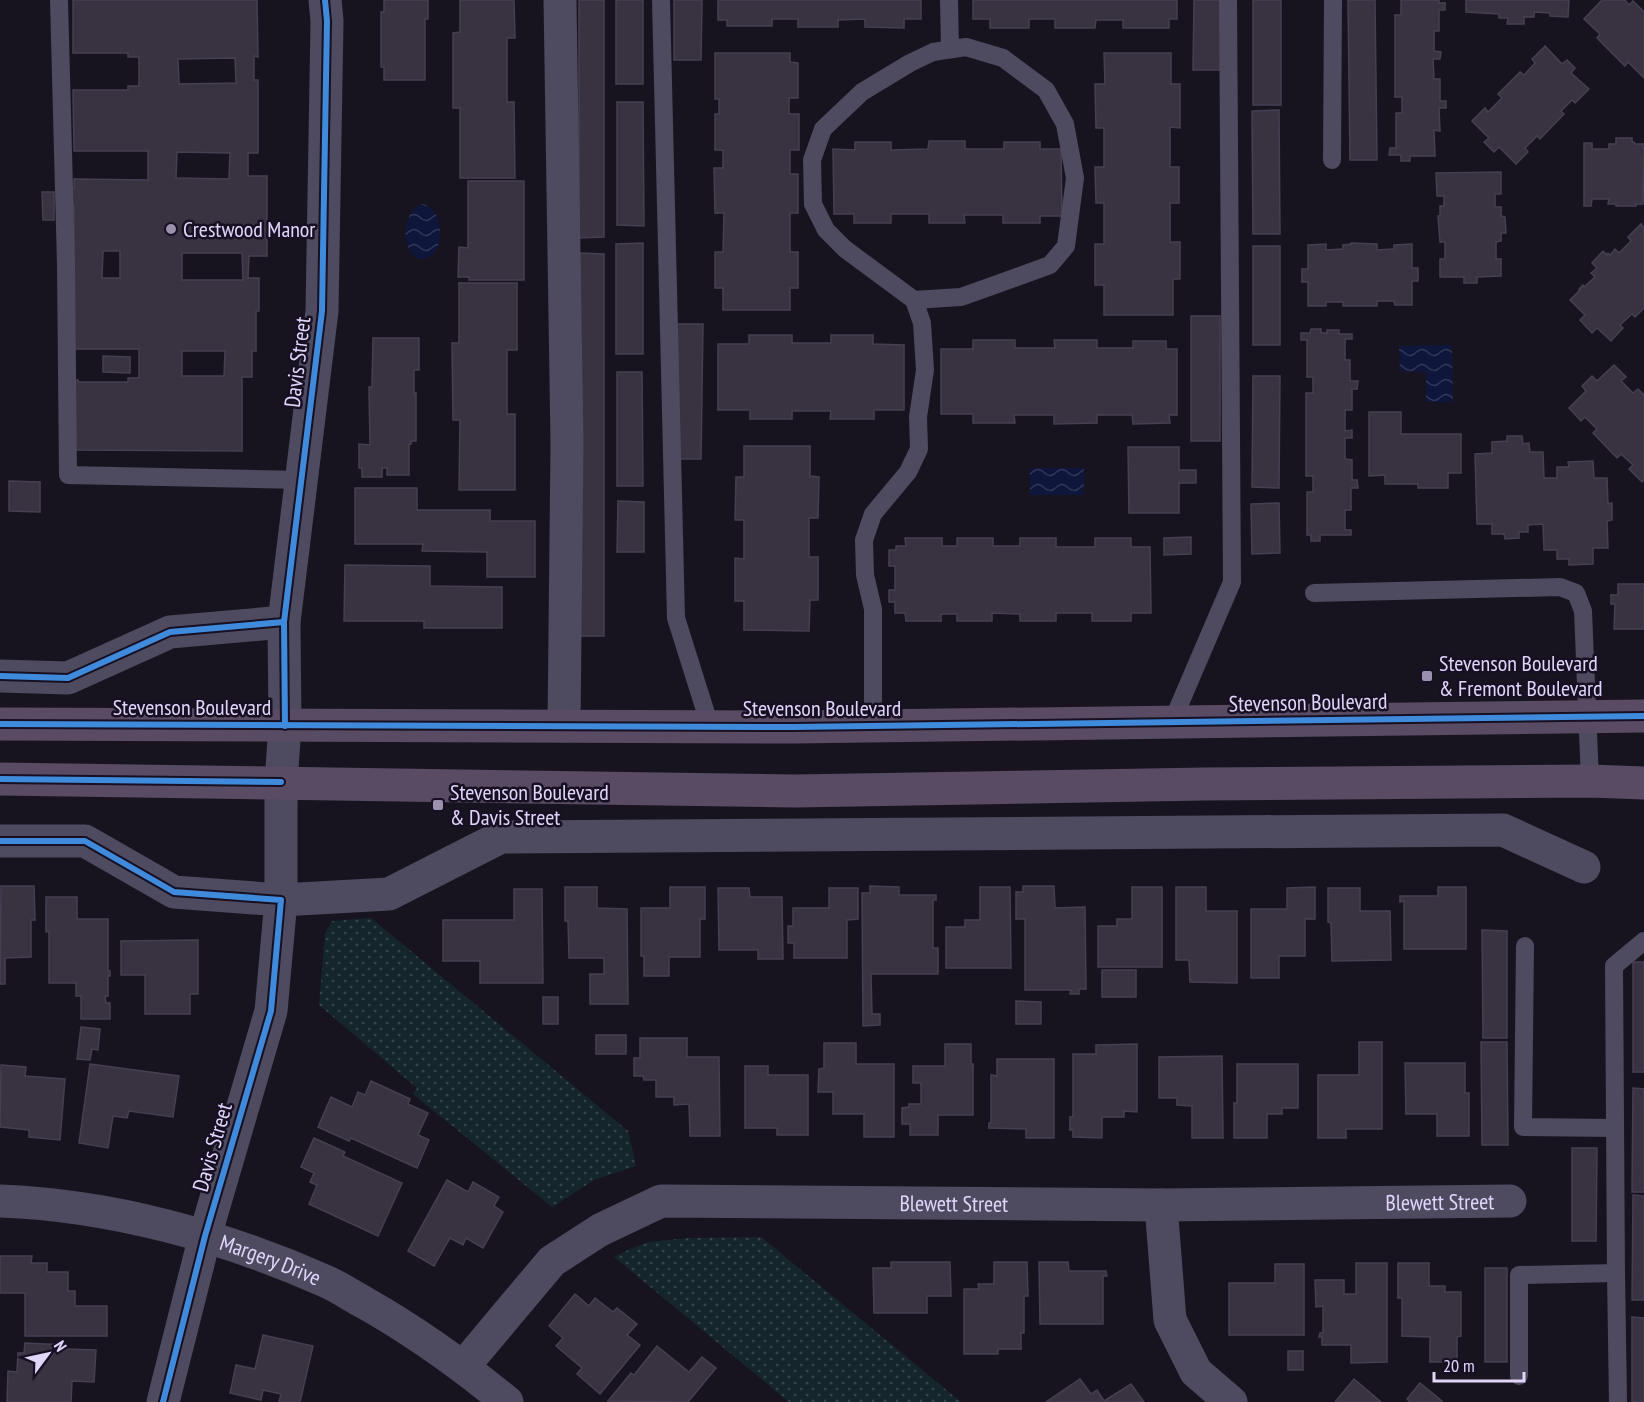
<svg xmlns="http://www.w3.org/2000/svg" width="1644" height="1402" font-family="'PT Sans Narrow',sans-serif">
<defs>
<pattern id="grass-dots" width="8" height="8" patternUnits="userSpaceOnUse" patternTransform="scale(1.5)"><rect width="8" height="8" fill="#14262b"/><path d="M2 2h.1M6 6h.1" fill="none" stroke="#36454b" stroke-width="1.8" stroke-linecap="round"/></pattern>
<pattern id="water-waves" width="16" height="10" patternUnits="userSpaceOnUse" patternTransform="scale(1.5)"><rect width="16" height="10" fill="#0e163c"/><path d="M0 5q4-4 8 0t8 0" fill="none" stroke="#313759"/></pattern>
</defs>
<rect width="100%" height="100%" fill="#18141f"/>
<!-- grass -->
<g fill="url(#grass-dots)">
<path d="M371,918L628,1131L636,1166L594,1180L552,1207L413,1094L417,1088L319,1005L325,934L332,921Z"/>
<path d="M761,1237L961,1402H789L614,1257L630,1249L649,1242L688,1238Z"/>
</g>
<!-- water -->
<g fill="url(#water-waves)">
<path d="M422,204C446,208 446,257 423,259C401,260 399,211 422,204Z"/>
<path d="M1452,345L1453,402H1426V372L1400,371L1399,346Z"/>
<rect x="1030" y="468" width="54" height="27"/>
</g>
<!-- building -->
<g fill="#383241" stroke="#463f52" stroke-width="1.5" fill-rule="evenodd">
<path d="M73,0H257L258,57L254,56V80H258V153H248V176H267V256H249L248,278H259V311H256V351H252V377H242V451L73,450V380H78V382H128V378H139V349H74V206H68V189H74V179L148,180V151H74L73,90H128V86H139V57H128V53H73ZM235,58L236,83L179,84L178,59ZM177,152L230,153L229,179L176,178ZM103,251H120V278H102ZM182,253H242L243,280H182ZM182,351H225L224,376H182Z"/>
<path d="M384,0H428V19H425V80H384V67H381V12H384Z"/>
<path d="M460,0H514L515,38H507V102H514L515,178H460V108H453V33L460,32Z"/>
<path d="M579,0H604V237L579,238Z"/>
<rect x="616" y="0" width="27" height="84"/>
<path d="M674,0H702L701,60H674Z"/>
<path d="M718,0H921V19H904V28L865,27V19L838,20V27H798V19H772V26H727V20H718Z"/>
<path d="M973,0H1177V19H1169V28H1123V20H1096L1095,28H1055V19H1029V28H990V19H973Z"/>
<path d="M1194,0H1221V70H1193Z"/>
<rect x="1253" y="0" width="28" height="105"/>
<path d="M1348,0H1375L1377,160H1350Z"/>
<path d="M1401,0H1439V3H1445V10H1439V31H1434V51L1441,52L1440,59H1433L1434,79H1440V101H1446V108H1439L1440,131L1434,130L1435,156H1410V161H1401V155H1389L1390,148H1396V113H1402V97H1395V15H1401Z"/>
<path d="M1466,0H1569L1568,17L1550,16V13L1534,12V17H1524V24H1507L1508,18H1499V14L1466,12Z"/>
<path d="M1602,0H1625L1629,5L1633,1L1644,12V78L1628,62L1625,66L1597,38L1600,34L1584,19Z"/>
<path d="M1545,46L1562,64L1567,60L1575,68L1571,73L1589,89L1575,103L1572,100L1561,111L1564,114L1540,139L1537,136L1525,148L1528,152L1516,164L1499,147L1494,152L1484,142L1489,138L1472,121L1485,108L1488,112L1502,98L1498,94L1520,72L1524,75L1535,63L1532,59Z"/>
<path d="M715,53H790V62L798,63V98H789V114H799V150H790V174H798V213H790V252H798V288H790V310H723V288H715V252H723L724,213H715L714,168H723V150H715V114H719V99H715Z"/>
<path d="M1104,53H1171V84H1180V128L1170,127V167H1179V203H1170V242H1180V279H1173V315H1104V285H1095V244H1104V203H1096L1095,167H1104V128H1096L1095,84H1105Z"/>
<path d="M617,102H643L644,226L617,225Z"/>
<path d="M1279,110L1280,234H1253L1252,111Z"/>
<path d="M1616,138H1632V142H1634L1635,144H1643V148H1644L1643,204H1636V206H1616V204H1608L1609,199H1592L1591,206H1584V143H1592V149H1609V144H1616Z"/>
<path d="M929,141H965V149H1004V142H1040V149H1061L1062,216H1040V223H1003V215H964L965,223H929V214H891V223H854V214H834L833,149L855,150V142H891V150L928,149Z"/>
<path d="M1501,172V194H1495V207H1501V216L1505,217L1506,233H1501V241L1496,242V259H1501V276L1477,277V283H1464V277H1440V259H1445V242H1440L1438,216H1440V206H1444V196H1437L1436,173Z"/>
<path d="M468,181H524V280H469V277H458L459,247L468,248Z"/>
<path d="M42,192H54V220H43Z"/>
<path d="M1641,224L1644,228V308L1635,317L1632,314L1620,325L1623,328L1611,341L1597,328L1592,333L1580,320L1585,315L1570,300L1580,290L1579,289L1583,285L1584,287L1595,277L1591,273L1597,268L1592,263L1603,251L1607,255L1608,253L1610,255L1615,249L1619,253L1631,241L1628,237Z"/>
<path d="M643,243V354H616V244Z"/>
<path d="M1351,243L1377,244V250L1394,249V245L1412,244V268H1418V281H1412V305H1395L1394,301H1377V306H1343V302H1326V306H1308V282H1302V269H1308V245L1326,244V250L1343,249V245L1351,244Z"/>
<rect x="1253" y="246" width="27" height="99"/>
<path d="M580,253L604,254V636H580Z"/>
<path d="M459,283H517V350H507V414H515V490H459L460,420H453L452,343H459Z"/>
<rect x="1191" y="316" width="29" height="125"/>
<path d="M675,324H703L701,459H674Z"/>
<path d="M1311,329H1321V333H1327V330H1339V334H1352V339H1345V360H1350V381H1358L1357,389H1352V410H1345V431L1352,430V438H1345V459L1352,460V480H1357L1358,488H1351V510H1345V530H1351V535H1320V541H1311V535H1307V492H1313V476H1306V393H1313V377H1307V340H1301V333H1310Z"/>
<path d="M749,335H792V343H831V335H873V344L904,345V410H874V419H830L831,411H792V419H750V410H718V344H749Z"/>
<path d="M373,338H419V370H414V393H416V441H411V444H409V475H387V468H382V477H362V468H359V444L370,445L369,387H372Z"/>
<path d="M973,340H1015V348H1055L1054,340H1097V348H1133V341H1166V349H1177V415H1169L1170,423L1133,424L1132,415H1097V423L1054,424V415H1014L1015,423H973V414H941V349H973Z"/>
<path d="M103,356L130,357V373L103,372Z"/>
<path d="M1614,365L1626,377L1621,381L1633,393L1638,389L1644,395V480L1642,482L1629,469L1633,465L1621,454L1617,458L1593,433L1597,429L1585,417L1581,421L1569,408L1586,391L1582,386L1592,376L1597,381Z"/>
<path d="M617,372H642L643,486H617Z"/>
<path d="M1253,376H1280L1279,488L1252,487Z"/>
<path d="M1369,412H1401V434H1461V473H1448V488H1418V484H1385V475L1369,476Z"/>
<path d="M1507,436H1522L1523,444L1529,443L1530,452H1543L1544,478H1557V467H1569L1568,462L1593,461L1594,478H1607L1608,504L1612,503V520L1607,521L1608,548H1593V564L1569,565V559H1557V550H1544L1543,524L1528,525V532H1519V538L1505,539L1504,534H1492V524H1477L1475,454L1492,453V442L1507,441Z"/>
<path d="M744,446H810V476L819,477L818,518H809V557H818V600H810L809,631L744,630V601H735V558L744,559V520H735L736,477H744Z"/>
<path d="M1128,447H1179V470H1196V483H1179V513H1129Z"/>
<path d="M9,481L40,482V512L9,511Z"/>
<path d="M355,488H417V510H490V521H535V577H487V552L422,551L423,544H355Z"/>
<path d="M618,501L644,502V552H617Z"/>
<path d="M1279,503L1280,553L1252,554L1251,504Z"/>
<path d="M1191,537V554L1164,555V538Z"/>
<path d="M905,538H942V546H957V538H993V546H1020V538H1056V547H1095V538H1131V547H1150L1151,613H1131V621H1092V613H1056V621H1020V614L992,613V621H957V614H941V621H906L905,613H895V602H889V590H895V566H889V550H896V546H906Z"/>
<path d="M345,565L430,566V586L502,587V628H424V621H344Z"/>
<path d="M1618,584H1644V629H1614L1615,604H1611V595H1618Z"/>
<path d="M1,886H34L35,920H31V957L5,958V984H0Z"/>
<path d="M870,886L899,887V895H936V900H933V948H938V974H871L872,1014H880V1025L863,1026L862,893H870Z"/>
<path d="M1023,886H1054L1055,908L1085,907L1086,989H1079V994H1070L1071,990H1025V919H1016V892H1023Z"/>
<path d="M565,887H597V908L627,909L628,1004H590V974H604V958H569L568,921H565Z"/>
<path d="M670,887H705V919H700V957H669V976H644V956H641V908H670Z"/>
<path d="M980,887H1010L1011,968H946V927H965V920H980Z"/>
<path d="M1132,887H1162V967H1098V926H1117V919H1132Z"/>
<path d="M1176,887H1206V911H1237V983L1190,982L1189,960H1176Z"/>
<path d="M1315,887V919H1305V956H1279V978H1251V909H1287V888Z"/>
<path d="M1438,887H1466V949H1404V901L1400,902V896H1438Z"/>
<path d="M718,888H749L750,897H782L783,959H758V950H719Z"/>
<path d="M829,888H858V919L847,920V958H794V943H788V926H793V908H829Z"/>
<path d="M1328,888H1360V911H1390L1391,960L1332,961L1331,923L1328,922Z"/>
<path d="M514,889H542L543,983H480V961H443V920H514Z"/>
<path d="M46,897H77V919H108V971H110V976H108V996H105L106,1003H110V1019H81V996H76V983H49V931L46,932Z"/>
<path d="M1482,930L1507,931V1038H1483Z"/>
<path d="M198,940V994H190V1014H145V975H121V941Z"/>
<rect x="1633" y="962" width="11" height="110"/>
<rect x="1102" y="970" width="34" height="27"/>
<rect x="543" y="997" width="15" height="27"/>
<path d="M1016,1001L1041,1002V1024H1016Z"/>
<path d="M81,1027L100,1029L98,1050L92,1049L90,1060L77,1059Z"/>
<rect x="596" y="1035" width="30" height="19"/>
<path d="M640,1038H687V1057H719L720,1136H690L689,1104L674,1105V1097H656V1080H644L643,1076H634V1058H640Z"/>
<path d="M1359,1042H1382V1129H1346V1138H1318V1075H1359Z"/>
<path d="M1481,1042H1507L1508,1145H1482Z"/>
<path d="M824,1043H856V1064H894V1137H864V1114H833V1092H818L819,1069L824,1068Z"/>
<path d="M945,1044H971V1064H973V1115H938V1135H910V1124H902V1108L909,1107V1104H921V1083H913V1066H945Z"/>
<path d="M1137,1044V1112L1124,1111V1117H1102V1138L1073,1137V1130H1070V1117H1073V1054H1096V1045Z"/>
<path d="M1222,1056L1223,1138H1192V1106L1177,1105V1098H1159V1057Z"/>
<path d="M997,1059H1054V1138H1026V1129L989,1128V1123H991V1075L997,1076Z"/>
<path d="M1405,1063H1465V1093H1469V1136H1437V1114H1406Z"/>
<path d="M90,1064L179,1076L173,1117L129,1111L127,1118L113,1116L108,1148L79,1143Z"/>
<path d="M1237,1064H1298V1108H1282V1114H1267V1138H1234V1103H1237Z"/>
<path d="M1,1065L26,1067L25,1076L65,1079L60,1140L29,1137V1130L0,1127Z"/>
<path d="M745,1066H768V1075H808V1135H777V1128H745Z"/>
<path d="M371,1081L410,1099L408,1104L428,1113L418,1135L429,1140L417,1168L351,1138L349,1141L318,1127L331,1097L352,1107L358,1092L365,1095Z"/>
<path d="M1633,1088L1644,1089V1192H1632Z"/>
<path d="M314,1138L345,1152L343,1156L402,1183L378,1236L309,1204L317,1185L310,1182L314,1173L301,1167Z"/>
<path d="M1572,1148H1597L1596,1241H1572Z"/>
<path d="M447,1180L468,1192L473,1182L499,1197L494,1206L503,1212L483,1248L466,1238L463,1245L450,1238L434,1266L408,1251Z"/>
<path d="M1633,1195L1644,1196V1300H1632Z"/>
<path d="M0,1256H32L31,1263H47V1272H68V1291H75V1306H107V1336H25V1293H0Z"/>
<path d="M891,1262H950L951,1296H927V1313H874L873,1268H891Z"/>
<path d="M994,1262H1027L1028,1296H1024V1333H1021V1349H998V1354H964V1289H979L978,1284H994Z"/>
<path d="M1039,1262H1068L1069,1271H1106L1107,1276H1103V1324H1040Z"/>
<path d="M1356,1263H1387V1362L1351,1363V1345H1322V1337H1319L1320,1333H1323V1306L1316,1307L1315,1280H1344V1294H1356Z"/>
<path d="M1398,1263H1429V1286H1445V1292H1461V1336L1457,1337V1362H1430V1337L1402,1336V1298H1398Z"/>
<path d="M1275,1264H1304V1335H1229V1283H1275Z"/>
<rect x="1485" y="1268" width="22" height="94"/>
<path d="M575,1294L589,1306L595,1298L613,1312L617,1308L637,1324L627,1335L640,1345L600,1394L577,1374L582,1368L556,1346L563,1338L549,1326Z"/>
<path d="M1632,1317L1644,1318V1402H1632Z"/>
<path d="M263,1335L313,1346L300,1402H279L281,1394L263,1390L261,1400L230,1393L236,1365L255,1369Z"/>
<path d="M25,1343L66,1345V1349L96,1350L94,1382L72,1381L71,1402H7L8,1371L17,1372L18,1353H24Z"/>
<path d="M657,1346L689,1372L702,1357L716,1368L688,1402L608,1401L631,1373L634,1375Z"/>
<rect x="1288" y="1351" width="15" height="19"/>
<path d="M1080,1379L1091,1394L1097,1390L1104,1401L1131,1384L1144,1402H1046Z"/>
<path d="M1354,1379L1381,1402H1335Z"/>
<path d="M1420,1383L1442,1401L1441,1402H1410L1407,1399Z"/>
</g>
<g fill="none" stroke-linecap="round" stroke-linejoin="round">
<!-- lane -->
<g stroke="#4e4a5f" stroke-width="18">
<path d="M59,0L66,265L68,475L301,480"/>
<path d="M661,0L676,618L710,726"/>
<path d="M949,0L950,49"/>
<path d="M1332,160L1333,0"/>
<path d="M1314,593L1560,587L1576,593L1583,611L1590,781"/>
<path d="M1172,722L1232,582L1228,0"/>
<path d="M873,725V609L865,575L864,540L873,514L908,472L919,449L918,417L925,370L922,323L914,300L845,249L826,230L813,204L812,160L823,129L862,92L910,63L933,52L966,47L1003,58L1046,90L1065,124L1075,178L1066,246L1050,265L1017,277L961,297L914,300"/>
<path d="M1525,946L1523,1127L1615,1128"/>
<path d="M1519,1376V1275L1616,1273"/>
<path d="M1618,1402L1616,1273L1614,966L1644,941"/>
</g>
<!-- street -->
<g stroke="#4e4a5f" stroke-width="33">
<path d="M560,0L567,443L564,726"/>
<path d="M0,676L68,678L170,632L284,622"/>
<path d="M0,841H85L174,892L281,900L389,894L501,837L1503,830L1584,867"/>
<path id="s1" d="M0,1201C110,1205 224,1236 325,1281C339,1287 352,1296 365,1303C416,1332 462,1365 507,1402"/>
<path d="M1161,1205L1170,1320L1196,1372L1231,1402"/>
<path id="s2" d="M463,1367L552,1261L600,1230L661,1201L1161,1205L1510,1201"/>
<path d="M163,1402L205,1236L271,1011L281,900V782L285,726L284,622L322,311L327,21L325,0"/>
</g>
<!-- primary -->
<g stroke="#584b63" stroke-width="33">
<path d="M0,724L794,727L1644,716"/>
<path d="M0,779L795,791L1205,784L1590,781L1644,783"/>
</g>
<defs>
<g id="cycleway">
<path d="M0,676L68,678L170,632L284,622"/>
<path d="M0,724L794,727L1644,716"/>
<path d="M285,726L284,622L322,311L327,21L325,0"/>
<path d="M0,779L281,782"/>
<path d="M0,841H85L174,892L281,900L271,1011L205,1236L163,1402"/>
</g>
</defs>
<!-- cycleway casing -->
<use href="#cycleway" stroke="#171023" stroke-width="10"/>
<!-- cycleway -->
<use href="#cycleway" stroke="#408adc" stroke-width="6"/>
</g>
<!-- markers -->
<g fill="#9b91af" stroke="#171023" stroke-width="2">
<circle cx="171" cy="229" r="6"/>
<rect x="1421" y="670" width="12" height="12" rx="3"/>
<rect x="432" y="799" width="12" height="12" rx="3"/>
</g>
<g text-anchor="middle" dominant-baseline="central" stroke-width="5" stroke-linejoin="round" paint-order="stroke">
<!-- poi labels -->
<g font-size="22" fill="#e1d5fc" stroke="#171023" text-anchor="start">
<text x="183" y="229">Crestwood Manor</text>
<text x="1439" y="663">Stevenson Boulevard<tspan x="1439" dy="25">&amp; Fremont Boulevard</tspan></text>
<text x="450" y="792">Stevenson Boulevard<tspan x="450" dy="25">&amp; Davis Street</tspan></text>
</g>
<!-- street labels -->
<g font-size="22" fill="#e1d5fc" stroke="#171023">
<text transform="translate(297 362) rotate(-83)">Davis Street</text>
<text transform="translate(1308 702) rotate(-1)">Stevenson Boulevard</text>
<text x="192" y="707">Stevenson Boulevard</text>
<text x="822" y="708">Stevenson Boulevard</text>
<text transform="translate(212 1147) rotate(-74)">Davis Street</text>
<text stroke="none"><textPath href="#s2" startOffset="1042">Blewett Street</textPath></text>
<text stroke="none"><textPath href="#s2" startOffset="556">Blewett Street</textPath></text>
<text stroke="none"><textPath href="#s1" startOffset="278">Margery Drive</textPath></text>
</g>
</g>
<!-- north arrow -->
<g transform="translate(48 1354) rotate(57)" stroke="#171023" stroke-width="4.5" paint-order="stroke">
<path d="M0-4.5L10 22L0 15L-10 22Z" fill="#e1d5fc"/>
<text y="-9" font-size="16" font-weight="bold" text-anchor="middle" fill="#e1d5fc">N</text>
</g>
<!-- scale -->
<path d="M1434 1372v9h90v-9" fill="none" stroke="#e1d5fc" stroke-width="3"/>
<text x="1443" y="1372" font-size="18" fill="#e1d5fc" stroke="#171023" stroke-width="4.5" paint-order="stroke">20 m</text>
</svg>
